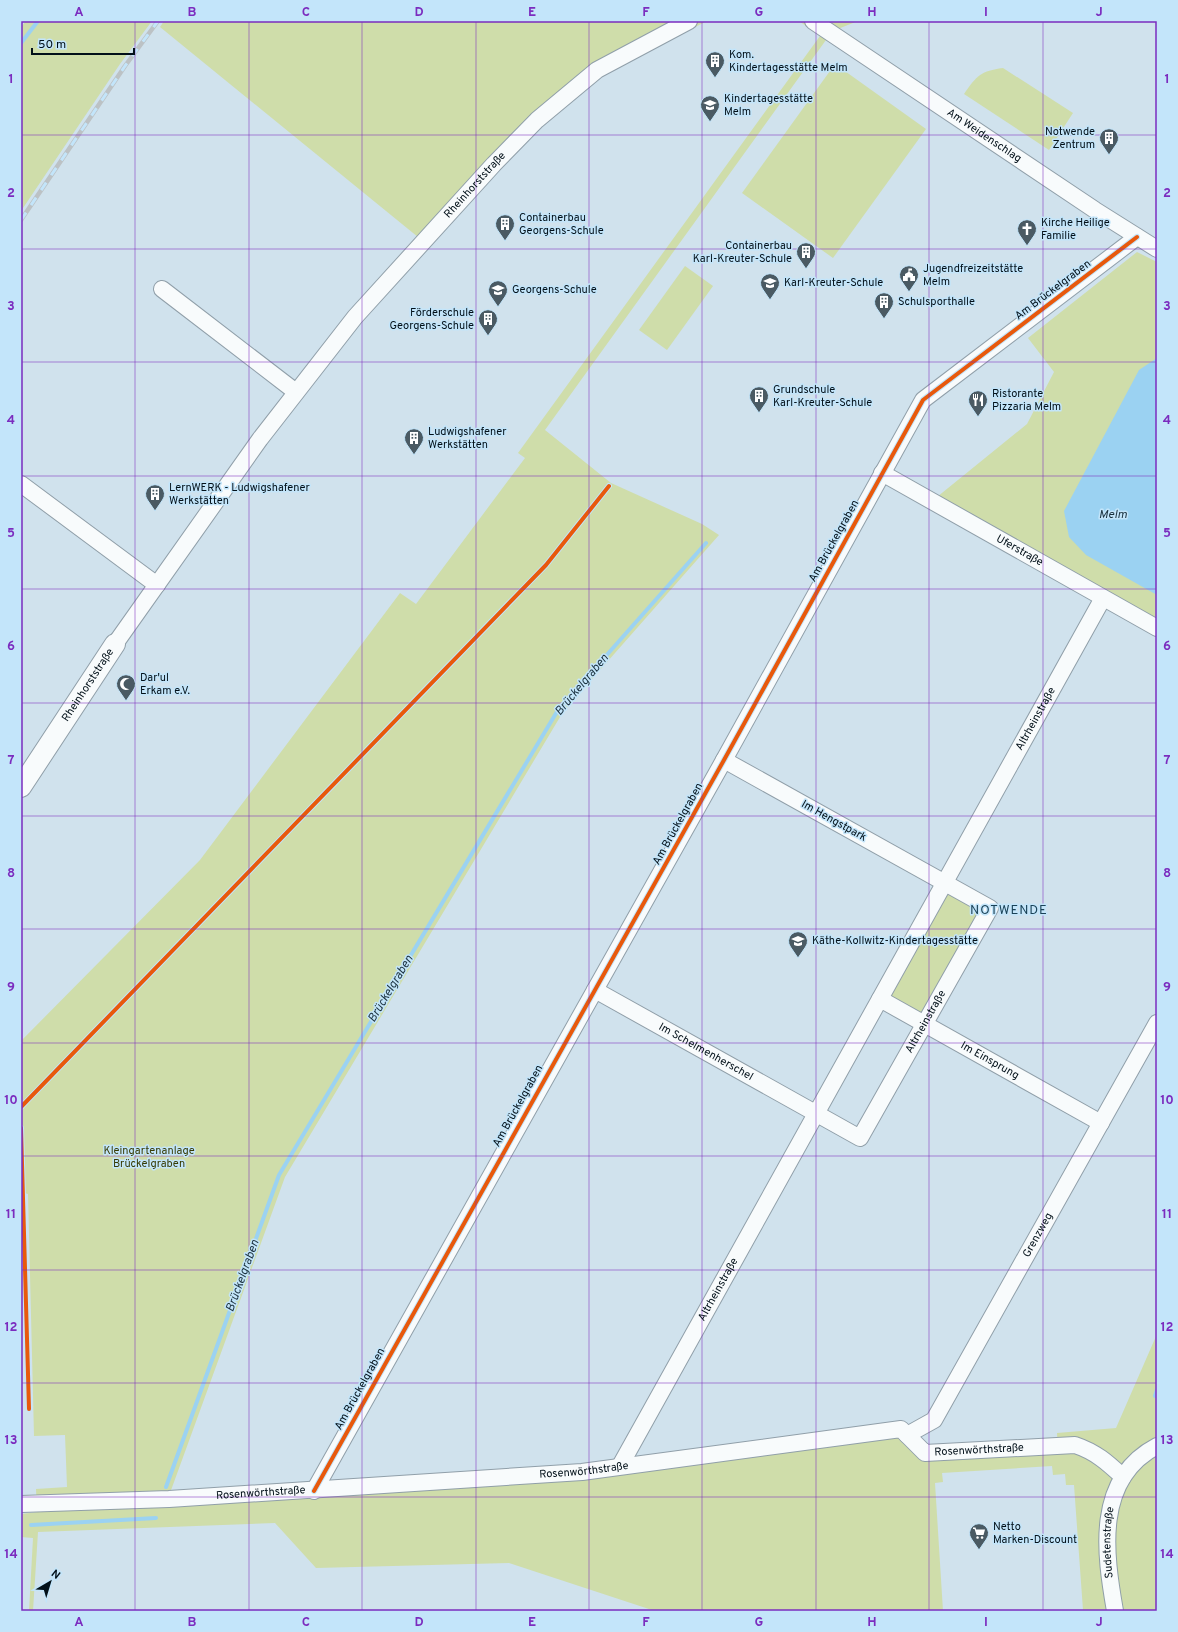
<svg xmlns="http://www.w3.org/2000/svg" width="1178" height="1632" font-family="Overpass,sans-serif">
<rect width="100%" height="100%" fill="#d0e2ed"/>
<!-- green -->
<g fill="#cfddaa">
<path d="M26,21H152L120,64L21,211V27Z"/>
<path d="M164,21H707L601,75L542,126L498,169L429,246L160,27Z"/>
<path d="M799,21H858L820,36L826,40L545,430L611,483L702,524L719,535L563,712L285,1177L166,1504L899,1434L923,1457L1058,1450L1057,1433L1116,1428L1157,1334V1611H1065L1083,1610L1074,1485H1066L1065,1474L1053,1475L1052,1466L942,1473L943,1482L935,1483L943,1611H655L509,1563L316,1568L275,1523L38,1532L33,1611H29L33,1538L21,1537V1514L37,1512L36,1489L67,1487L65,1435L34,1436L28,1194L21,1192V1041L200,860L400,593L416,604L525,458L518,453L820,36Z"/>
<path d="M835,64L926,129L833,258L742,193Z"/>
<path d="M1003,68L1073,113L1049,150L964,94C977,75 981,71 1003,68Z"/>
<path d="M1137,252L1157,262V619L937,497L1027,424L1054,372L1028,338Z"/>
<path d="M685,266L713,286L667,350L639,330Z"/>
<path d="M945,882L990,908L924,1023L880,999Z"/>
</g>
<!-- water -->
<path fill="#9bd2f2" d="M1157,358V595L1086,555L1069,537L1064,511L1139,370Z"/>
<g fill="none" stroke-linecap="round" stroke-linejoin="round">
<!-- stream -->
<g stroke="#9bd2f2" stroke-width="4">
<path d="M21,43L38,21"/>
<path d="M1155,1396L1157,1390"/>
<path d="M166,1487L279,1175L558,710L706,543"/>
<path d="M31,1525L156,1518"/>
</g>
<defs>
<g id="minor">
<path id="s1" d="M813,21L1095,210L1157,249"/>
<path d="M162,289L296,392"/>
<path id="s2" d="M882,473L1157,628"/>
<path d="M21,484L157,585"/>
<path id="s3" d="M115,644L260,439L355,317L494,164L537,120L597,70L689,21"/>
<path id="s4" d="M595,990L860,1138L990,908L724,760"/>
<path id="s5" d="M880,999L1101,1123"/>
<path id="s6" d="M907,1435L934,1420L1157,1023"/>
<path id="s7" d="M620,1466L1103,598"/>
<path d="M314,1491L724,760L923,400L1137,237"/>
<path id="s8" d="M21,1504L169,1499L582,1472L901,1429L925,1453L1075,1445C1096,1452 1108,1463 1123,1477"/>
<path id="s9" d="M1115,1611C1105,1554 1094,1479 1157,1446"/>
</g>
<g id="tertiary">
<path id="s10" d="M21,787L115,644"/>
</g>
</defs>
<!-- minor casing -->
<use href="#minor" stroke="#909fa9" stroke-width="18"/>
<!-- tertiary casing -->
<use href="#tertiary" stroke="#909fa9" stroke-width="22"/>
<!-- minor -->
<use href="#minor" stroke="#f8fbfc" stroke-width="16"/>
<!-- tertiary -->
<use href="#tertiary" stroke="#f8fbfc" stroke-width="20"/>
<defs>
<path id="rail" d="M21,220L125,66L158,21"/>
</defs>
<!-- rail casing -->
<use href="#rail" stroke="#bcc2c5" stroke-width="4.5"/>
<!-- rail -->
<use href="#rail" stroke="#c3e5fa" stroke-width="3" stroke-dasharray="9" stroke-linecap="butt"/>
<defs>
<g id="cycleway">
<path d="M21,1107L546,565L609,486"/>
<path d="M21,1128L29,1409"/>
<path d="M314,1491L724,760L923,400L1137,237"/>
</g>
</defs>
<!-- cycleway casing -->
<use href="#cycleway" stroke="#c3e5fa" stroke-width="6"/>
<!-- cycleway -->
<use href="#cycleway" stroke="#e8590c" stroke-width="4"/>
</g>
<!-- grid -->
<path fill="none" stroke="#7b2cbf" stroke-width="1" stroke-opacity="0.55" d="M135,21V1611M249,21V1611M362,21V1611M476,21V1611M589,21V1611M702,21V1611M816,21V1611M929,21V1611M1043,21V1611M21,135H1157M21,249H1157M21,362H1157M21,476H1157M21,589H1157M21,703H1157M21,816H1157M21,929H1157M21,1043H1157M21,1156H1157M21,1270H1157M21,1383H1157M21,1497H1157"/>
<!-- icons -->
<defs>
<symbol id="building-pin" viewBox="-11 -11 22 30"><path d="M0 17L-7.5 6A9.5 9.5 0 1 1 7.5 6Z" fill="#4a5a63" stroke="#c3e5fa"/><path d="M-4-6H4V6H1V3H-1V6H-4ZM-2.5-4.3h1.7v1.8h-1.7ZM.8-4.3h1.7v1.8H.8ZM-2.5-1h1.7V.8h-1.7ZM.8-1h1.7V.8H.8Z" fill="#fff"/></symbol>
<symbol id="school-pin" viewBox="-11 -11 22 30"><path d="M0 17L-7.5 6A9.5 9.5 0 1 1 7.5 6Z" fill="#4a5a63" stroke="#c3e5fa"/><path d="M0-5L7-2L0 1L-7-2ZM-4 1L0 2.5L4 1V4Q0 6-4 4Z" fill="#fff"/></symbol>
<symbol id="church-pin" viewBox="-11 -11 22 30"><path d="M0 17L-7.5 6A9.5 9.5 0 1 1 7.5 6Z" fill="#4a5a63" stroke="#c3e5fa"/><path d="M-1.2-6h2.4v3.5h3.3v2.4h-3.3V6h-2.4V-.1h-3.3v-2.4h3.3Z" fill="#fff"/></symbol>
<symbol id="civic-pin" viewBox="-11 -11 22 30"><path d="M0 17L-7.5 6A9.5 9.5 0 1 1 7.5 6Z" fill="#4a5a63" stroke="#c3e5fa"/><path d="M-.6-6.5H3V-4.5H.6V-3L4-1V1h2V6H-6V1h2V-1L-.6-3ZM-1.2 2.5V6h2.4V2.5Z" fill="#fff"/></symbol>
<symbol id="restaurant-pin" viewBox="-11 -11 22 30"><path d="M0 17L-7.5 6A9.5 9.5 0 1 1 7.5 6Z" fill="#4a5a63" stroke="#c3e5fa"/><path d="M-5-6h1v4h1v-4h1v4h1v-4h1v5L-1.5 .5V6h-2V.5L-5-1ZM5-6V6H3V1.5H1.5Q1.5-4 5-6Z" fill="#fff"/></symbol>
<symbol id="mosque-pin" viewBox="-11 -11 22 30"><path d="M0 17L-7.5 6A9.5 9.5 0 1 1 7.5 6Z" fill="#4a5a63" stroke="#c3e5fa"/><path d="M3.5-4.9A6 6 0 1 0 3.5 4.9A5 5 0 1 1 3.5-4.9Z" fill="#fff"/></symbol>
<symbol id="supermarket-pin" viewBox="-11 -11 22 30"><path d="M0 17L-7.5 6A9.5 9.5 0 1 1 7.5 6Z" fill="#4a5a63" stroke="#c3e5fa"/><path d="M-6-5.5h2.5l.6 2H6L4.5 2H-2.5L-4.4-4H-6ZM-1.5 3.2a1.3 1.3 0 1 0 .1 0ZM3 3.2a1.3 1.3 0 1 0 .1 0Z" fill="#fff"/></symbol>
</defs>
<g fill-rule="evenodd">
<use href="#building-pin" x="704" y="50" width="22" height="30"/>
<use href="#school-pin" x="699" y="94" width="22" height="30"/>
<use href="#building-pin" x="1098" y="127" width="22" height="30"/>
<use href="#building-pin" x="494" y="213" width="22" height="30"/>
<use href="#church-pin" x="1016" y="218" width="22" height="30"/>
<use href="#building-pin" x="795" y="241" width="22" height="30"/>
<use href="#civic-pin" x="898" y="264" width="22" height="30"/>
<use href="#school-pin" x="759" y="272" width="22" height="30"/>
<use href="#school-pin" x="487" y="279" width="22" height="30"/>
<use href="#building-pin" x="873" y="291" width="22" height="30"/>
<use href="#building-pin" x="477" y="308" width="22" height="30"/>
<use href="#building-pin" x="748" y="385" width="22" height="30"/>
<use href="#restaurant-pin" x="967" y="389" width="22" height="30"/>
<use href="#building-pin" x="403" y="427" width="22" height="30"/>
<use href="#building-pin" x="144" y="483" width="22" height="30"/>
<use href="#mosque-pin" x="115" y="673" width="22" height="30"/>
<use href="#school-pin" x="787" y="930" width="22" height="30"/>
<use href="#supermarket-pin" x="968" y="1522" width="22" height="30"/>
</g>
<g text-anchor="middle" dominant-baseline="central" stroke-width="3" stroke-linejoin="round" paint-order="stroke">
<!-- poi labels -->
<g font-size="11" fill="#021019" stroke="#c3e5fa" text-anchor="start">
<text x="729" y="55">Kom.<tspan x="729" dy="13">Kindertagesstätte Melm</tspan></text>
<text x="724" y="99">Kindertagesstätte<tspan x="724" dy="13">Melm</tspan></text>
<text x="1095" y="132" text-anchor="end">Notwende<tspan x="1095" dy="13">Zentrum</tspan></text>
<text x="519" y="218">Containerbau<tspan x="519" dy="13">Georgens-Schule</tspan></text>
<text x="1041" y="223">Kirche Heilige<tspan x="1041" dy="13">Familie</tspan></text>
<text x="792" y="246" text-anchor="end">Containerbau<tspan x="792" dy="13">Karl-Kreuter-Schule</tspan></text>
<text x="923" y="269">Jugendfreizeitstätte<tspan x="923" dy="13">Melm</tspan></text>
<text x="784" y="283">Karl-Kreuter-Schule</text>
<text x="512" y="290">Georgens-Schule</text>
<text x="898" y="302">Schulsporthalle</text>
<text x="474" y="313" text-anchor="end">Förderschule<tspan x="474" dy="13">Georgens-Schule</tspan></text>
<text x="773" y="390">Grundschule<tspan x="773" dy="13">Karl-Kreuter-Schule</tspan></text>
<text x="992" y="394">Ristorante<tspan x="992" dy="13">Pizzaria Melm</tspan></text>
<text x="428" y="432">Ludwigshafener<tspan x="428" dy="13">Werkstätten</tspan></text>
<text x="169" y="488">LernWERK - Ludwigshafener<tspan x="169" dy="13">Werkstätten</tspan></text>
<text x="140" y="678">Dar'ul<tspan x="140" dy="13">Erkam e.V.</tspan></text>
<text x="812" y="941">Käthe-Kollwitz-Kindertagesstätte</text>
<text x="993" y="1527">Netto<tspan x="993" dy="13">Marken-Discount</tspan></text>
</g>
<!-- street labels -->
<g font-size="11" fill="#021019" stroke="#c3e5fa">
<text stroke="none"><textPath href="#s1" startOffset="206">Am Weidenschlag</textPath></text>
<text stroke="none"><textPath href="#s3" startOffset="584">Rheinhorststraße</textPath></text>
<text transform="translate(1053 290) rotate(-37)">Am Brückelgraben</text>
<text transform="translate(834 541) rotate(-61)">Am Brückelgraben</text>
<text stroke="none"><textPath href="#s2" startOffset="158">Uferstraße</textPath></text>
<text stroke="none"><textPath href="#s10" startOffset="122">Rheinhorststraße</textPath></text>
<text stroke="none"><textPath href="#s7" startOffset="855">Altrheinstraße</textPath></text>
<text transform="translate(834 821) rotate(29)">Im Hengstpark</text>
<text transform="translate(678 824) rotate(-61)">Am Brückelgraben</text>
<text stroke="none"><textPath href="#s4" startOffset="437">Altrheinstraße</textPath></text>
<text stroke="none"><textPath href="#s4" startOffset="127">Im Schelmenherschel</textPath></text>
<text stroke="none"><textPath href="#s5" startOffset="126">Im Einsprung</textPath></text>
<text transform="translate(518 1106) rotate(-61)">Am Brückelgraben</text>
<text stroke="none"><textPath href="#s6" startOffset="243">Grenzweg</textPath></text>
<text stroke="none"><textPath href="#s7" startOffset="202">Altrheinstraße</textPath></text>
<text transform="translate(360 1389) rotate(-61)">Am Brückelgraben</text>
<text stroke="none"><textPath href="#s8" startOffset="972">Rosenwörthstraße</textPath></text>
<text stroke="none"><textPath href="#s8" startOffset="564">Rosenwörthstraße</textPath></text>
<text stroke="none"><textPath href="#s8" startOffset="240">Rosenwörthstraße</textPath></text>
<text stroke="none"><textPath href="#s9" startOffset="69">Sudetenstraße</textPath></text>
</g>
<!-- park labels -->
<g font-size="11" fill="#373b03" stroke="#c3e5fa">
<text x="149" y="1151">Kleingartenanlage<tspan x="149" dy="13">Brückelgraben</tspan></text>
</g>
<!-- water labels -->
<g font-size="12" font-style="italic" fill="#1a313e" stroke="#c3e5fa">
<text x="1113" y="515">Melm</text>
<text transform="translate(582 685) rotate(-50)">Brückelgraben</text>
<text transform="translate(391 989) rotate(-59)">Brückelgraben</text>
<text transform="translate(243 1276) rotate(-70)">Brückelgraben</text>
</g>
<!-- quarter labels -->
<g font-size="13" letter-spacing="1" fill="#1a4257" stroke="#c3e5fa">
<text x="1009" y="911">NOTWENDE</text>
</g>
</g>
<!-- border -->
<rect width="1178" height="1632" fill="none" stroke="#c3e5fa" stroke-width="44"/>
<!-- north arrow -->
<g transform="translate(50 1582) rotate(38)" stroke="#c3e5fa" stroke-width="3" paint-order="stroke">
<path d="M0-3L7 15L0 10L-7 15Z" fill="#021019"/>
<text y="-6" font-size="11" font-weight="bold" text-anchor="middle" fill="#021019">N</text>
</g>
<!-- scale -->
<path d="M32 48v6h102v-6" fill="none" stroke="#021019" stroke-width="2"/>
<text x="38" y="48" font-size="12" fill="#021019" stroke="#c3e5fa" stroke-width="3" paint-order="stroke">50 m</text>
<rect x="22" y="22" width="1134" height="1588" fill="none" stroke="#7b2cbf" stroke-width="1.5"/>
<g font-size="13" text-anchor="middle" font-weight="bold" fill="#7b2cbf">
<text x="79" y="16">A</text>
<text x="192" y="16">B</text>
<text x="306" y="16">C</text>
<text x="419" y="16">D</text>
<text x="532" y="16">E</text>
<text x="646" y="16">F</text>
<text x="759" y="16">G</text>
<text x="872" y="16">H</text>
<text x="986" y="16">I</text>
<text x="1099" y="16">J</text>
<text x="11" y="83">1</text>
<text x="1167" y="83">1</text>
<text x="11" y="197">2</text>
<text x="1167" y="197">2</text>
<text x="11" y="310">3</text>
<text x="1167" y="310">3</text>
<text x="11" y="424">4</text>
<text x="1167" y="424">4</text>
<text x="11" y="537">5</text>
<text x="1167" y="537">5</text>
<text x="11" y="650">6</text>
<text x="1167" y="650">6</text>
<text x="11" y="764">7</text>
<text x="1167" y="764">7</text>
<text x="11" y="877">8</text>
<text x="1167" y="877">8</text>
<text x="11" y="991">9</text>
<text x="1167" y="991">9</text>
<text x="11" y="1104">10</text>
<text x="1167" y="1104">10</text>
<text x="11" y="1218">11</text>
<text x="1167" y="1218">11</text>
<text x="11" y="1331">12</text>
<text x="1167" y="1331">12</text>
<text x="11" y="1444">13</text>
<text x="1167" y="1444">13</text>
<text x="11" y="1558">14</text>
<text x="1167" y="1558">14</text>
<text x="79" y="1626">A</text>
<text x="192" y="1626">B</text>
<text x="306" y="1626">C</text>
<text x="419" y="1626">D</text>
<text x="532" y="1626">E</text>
<text x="646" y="1626">F</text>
<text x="759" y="1626">G</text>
<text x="872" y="1626">H</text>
<text x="986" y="1626">I</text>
<text x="1099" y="1626">J</text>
</g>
</svg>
